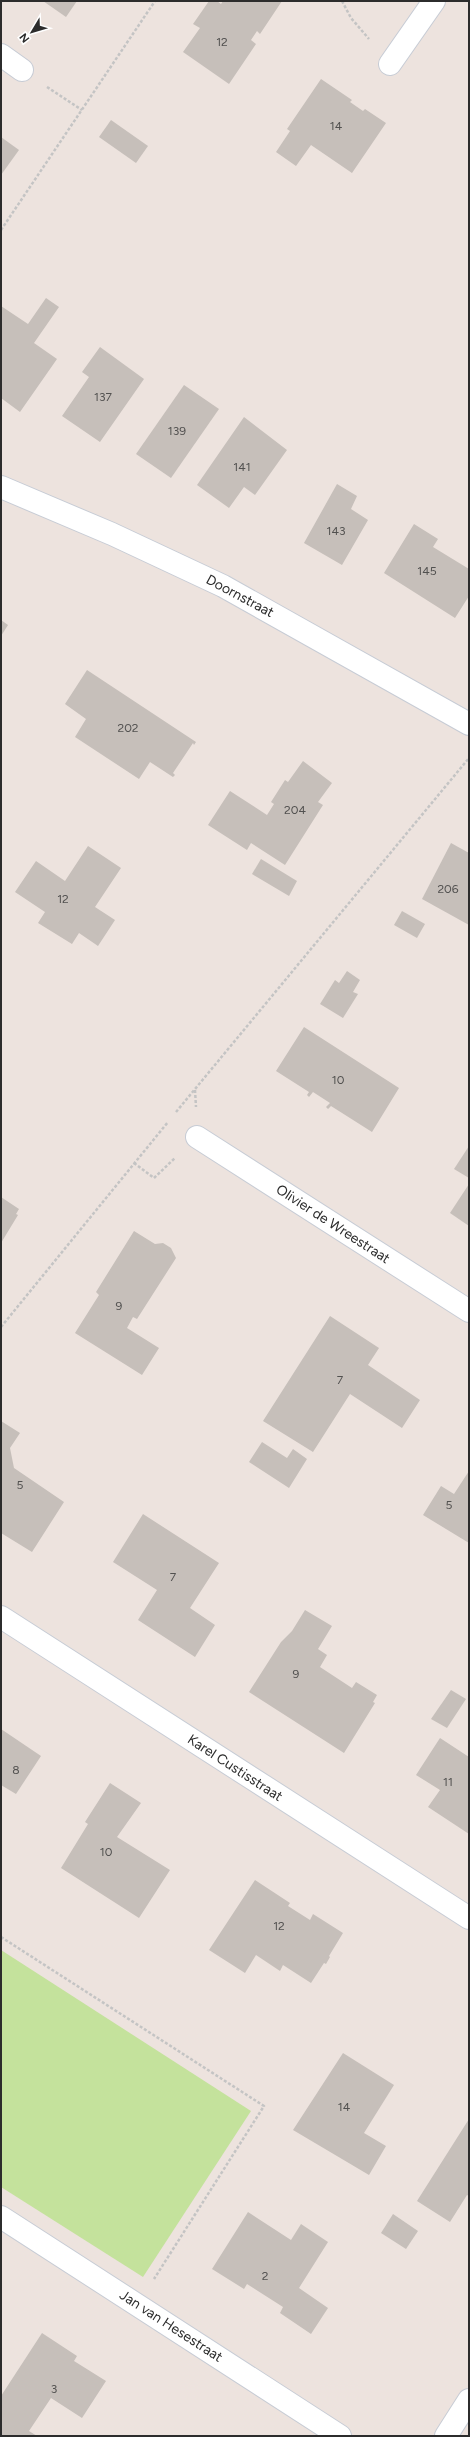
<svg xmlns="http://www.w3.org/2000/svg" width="470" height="2437" font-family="Figtree,sans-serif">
<rect width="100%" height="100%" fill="#ede3de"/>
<!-- green -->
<path fill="#c4e29c" d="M1,1950L251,2111L143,2277L1,2187Z"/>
<!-- building -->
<g fill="#c6bfba">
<path d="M43,1H77L66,17Z"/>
<path d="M209,1H217L221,4L223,1H282L260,34L257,31L251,40L256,44L229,84L183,52L200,28L193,24Z"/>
<path d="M321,79L352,100L350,102L363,111L365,109L386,123L352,173L311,145L296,166L276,152L290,131L287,129Z"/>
<path d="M111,120L148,146L136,163L99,137Z"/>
<path d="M1,137L19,150L1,175Z"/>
<path d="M46,298L59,307L34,343L57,359L20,412L1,398V306L28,324Z"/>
<path d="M100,347L144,379L100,442L62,416L89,377L82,372Z"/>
<path d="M184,385L219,409L171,478L136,454Z"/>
<path d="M244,417L287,450L255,495L244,487L229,508L197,485Z"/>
<path d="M337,484L357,496L351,509L368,520L342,565L304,543Z"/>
<path d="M414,524L438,539L433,547L469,569V596L455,618L384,573Z"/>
<path d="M1,620L8,625L1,636Z"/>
<path d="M87,670L196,742L194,745L193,743L173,773L175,775L173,777L150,762L139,779L75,737L86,719L65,704Z"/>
<path d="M303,761L332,783L318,802L323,805L285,865L251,843L247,850L208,825L230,791L267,815L274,804L271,802L285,780L288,782Z"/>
<path d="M451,843L469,853V925L422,899Z"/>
<path d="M88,846L121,868L95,907L115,920L98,946L79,933L72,944L38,923L45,912L15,892L36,861L65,881Z"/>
<path d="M261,859L297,881L289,896L252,874Z"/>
<path d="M402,911L425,924L417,938L394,925Z"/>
<path d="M347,971L360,980L353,992L358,994L343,1018L320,1004L335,980L339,983Z"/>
<path d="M304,1027L399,1088L372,1132L331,1106L328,1109L326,1107L330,1103L313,1092L309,1097L307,1095L309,1092L276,1071Z"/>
<path d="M469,1146V1178L454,1169Z"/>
<path d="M469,1184V1226L450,1213Z"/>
<path d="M1,1197L19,1209L16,1214L18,1215L1,1243Z"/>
<path d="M134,1231L155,1244L163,1243L171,1248L176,1258L137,1319L133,1317L127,1328L159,1348L142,1375L75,1333L99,1295L96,1292Z"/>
<path d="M330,1316L379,1348L368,1365L420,1400L402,1428L350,1394L313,1452L263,1421Z"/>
<path d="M1,1421L20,1433L10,1448L14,1468L64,1502L32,1552L1,1533Z"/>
<path d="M262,1442L287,1458L293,1449L307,1459L289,1488L249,1462Z"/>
<path d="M469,1471V1543L423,1515L441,1486L454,1494Z"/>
<path d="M143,1514L219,1563L190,1608L215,1625L195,1657L138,1620L157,1590L113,1562Z"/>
<path d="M305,1610L332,1626L318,1649L327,1655L320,1667L352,1688L356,1682L377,1695L373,1702L375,1703L344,1753L249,1692L281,1642L292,1631Z"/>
<path d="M451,1690L466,1699L447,1728L431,1719Z"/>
<path d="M1,1729L41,1756L16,1794L1,1785Z"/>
<path d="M440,1738L469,1757V1834L428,1807L440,1790L416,1775Z"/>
<path d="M110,1783L141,1803L117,1837L170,1870L139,1918L61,1868L88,1824L85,1822Z"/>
<path d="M255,1880L290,1903L288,1906L310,1920L313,1914L343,1933L329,1956L330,1957L326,1964L324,1963L311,1983L283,1965L280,1971L256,1955L245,1973L209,1950Z"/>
<path d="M343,2053L394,2085L364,2133L386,2146L369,2175L293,2130Z"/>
<path d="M469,2119V2196L467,2195L450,2222L417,2201Z"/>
<path d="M248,2212L291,2240L301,2224L328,2242L299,2288L328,2308L311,2334L280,2313L283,2307L247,2284L244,2289L212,2269Z"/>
<path d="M393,2214L418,2231L406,2249L381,2233Z"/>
<path d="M42,2333L77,2356L74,2361L106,2381L82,2418L51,2398L29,2431L37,2436H1V2396Z"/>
</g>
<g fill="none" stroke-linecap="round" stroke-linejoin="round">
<defs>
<g id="minor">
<path d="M1,55L22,70"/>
<path d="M390,64L434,1"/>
<path d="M1,487L112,534L223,586L469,724"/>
<path d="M197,1137L469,1311"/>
<path d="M1,1617L469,1918"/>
<path d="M1,2217L340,2436"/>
<path d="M446,2436L469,2400"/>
</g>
</defs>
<!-- minor casing -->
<use href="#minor" stroke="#c7ccd5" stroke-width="24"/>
<!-- path -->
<g stroke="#c4c4c4" stroke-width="2.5" stroke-dasharray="3 2" stroke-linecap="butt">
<path d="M342,1L351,18L369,39"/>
<path d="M47,87L82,110"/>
<path d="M1,230L155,1"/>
<path d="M195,1090L196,1107"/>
<path d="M176,1112L469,758"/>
<path d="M134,1163L154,1178L175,1158"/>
<path d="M1,1327L168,1122"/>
<path d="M1,1937L264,2106L154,2279"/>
</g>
<!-- minor -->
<use href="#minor" stroke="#fff" stroke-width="22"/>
</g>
<g text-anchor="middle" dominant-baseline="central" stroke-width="4" stroke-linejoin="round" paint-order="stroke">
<!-- number labels -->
<g font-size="12" fill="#525150">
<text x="222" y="42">12</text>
<text x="336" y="126">14</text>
<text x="103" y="397">137</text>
<text x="177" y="431">139</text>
<text x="242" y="467">141</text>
<text x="336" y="531">143</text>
<text x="427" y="571">145</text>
<text x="128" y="728">202</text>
<text x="295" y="810">204</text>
<text x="448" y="889">206</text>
<text x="63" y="899">12</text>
<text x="338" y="1080">10</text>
<text x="119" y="1306">9</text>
<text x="340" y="1380">7</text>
<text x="20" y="1485">5</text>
<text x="449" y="1505">5</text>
<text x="173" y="1577">7</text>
<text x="296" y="1674">9</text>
<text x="16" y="1770">8</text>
<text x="448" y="1782">11</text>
<text x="106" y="1852">10</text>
<text x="279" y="1926">12</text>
<text x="344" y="2107">14</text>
<text x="265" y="2276">2</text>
<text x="54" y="2389">3</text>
</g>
<!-- street labels -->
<g font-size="14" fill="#2c2c2c" stroke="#fff">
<text transform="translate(240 596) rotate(28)">Doornstraat</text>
<text transform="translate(333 1224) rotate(33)">Olivier de Wreestraat</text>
<text transform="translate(235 1768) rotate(33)">Karel Custisstraat</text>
<text transform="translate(171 2326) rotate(33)">Jan van Hesestraat</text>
</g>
</g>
<!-- border -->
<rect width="470" height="2437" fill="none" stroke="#2c2c2c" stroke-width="4"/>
<!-- north arrow -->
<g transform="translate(32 32) rotate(232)" stroke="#ffffff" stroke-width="3" paint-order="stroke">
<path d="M0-3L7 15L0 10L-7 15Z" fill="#2c2c2c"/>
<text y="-6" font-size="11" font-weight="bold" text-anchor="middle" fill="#2c2c2c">N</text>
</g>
</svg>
